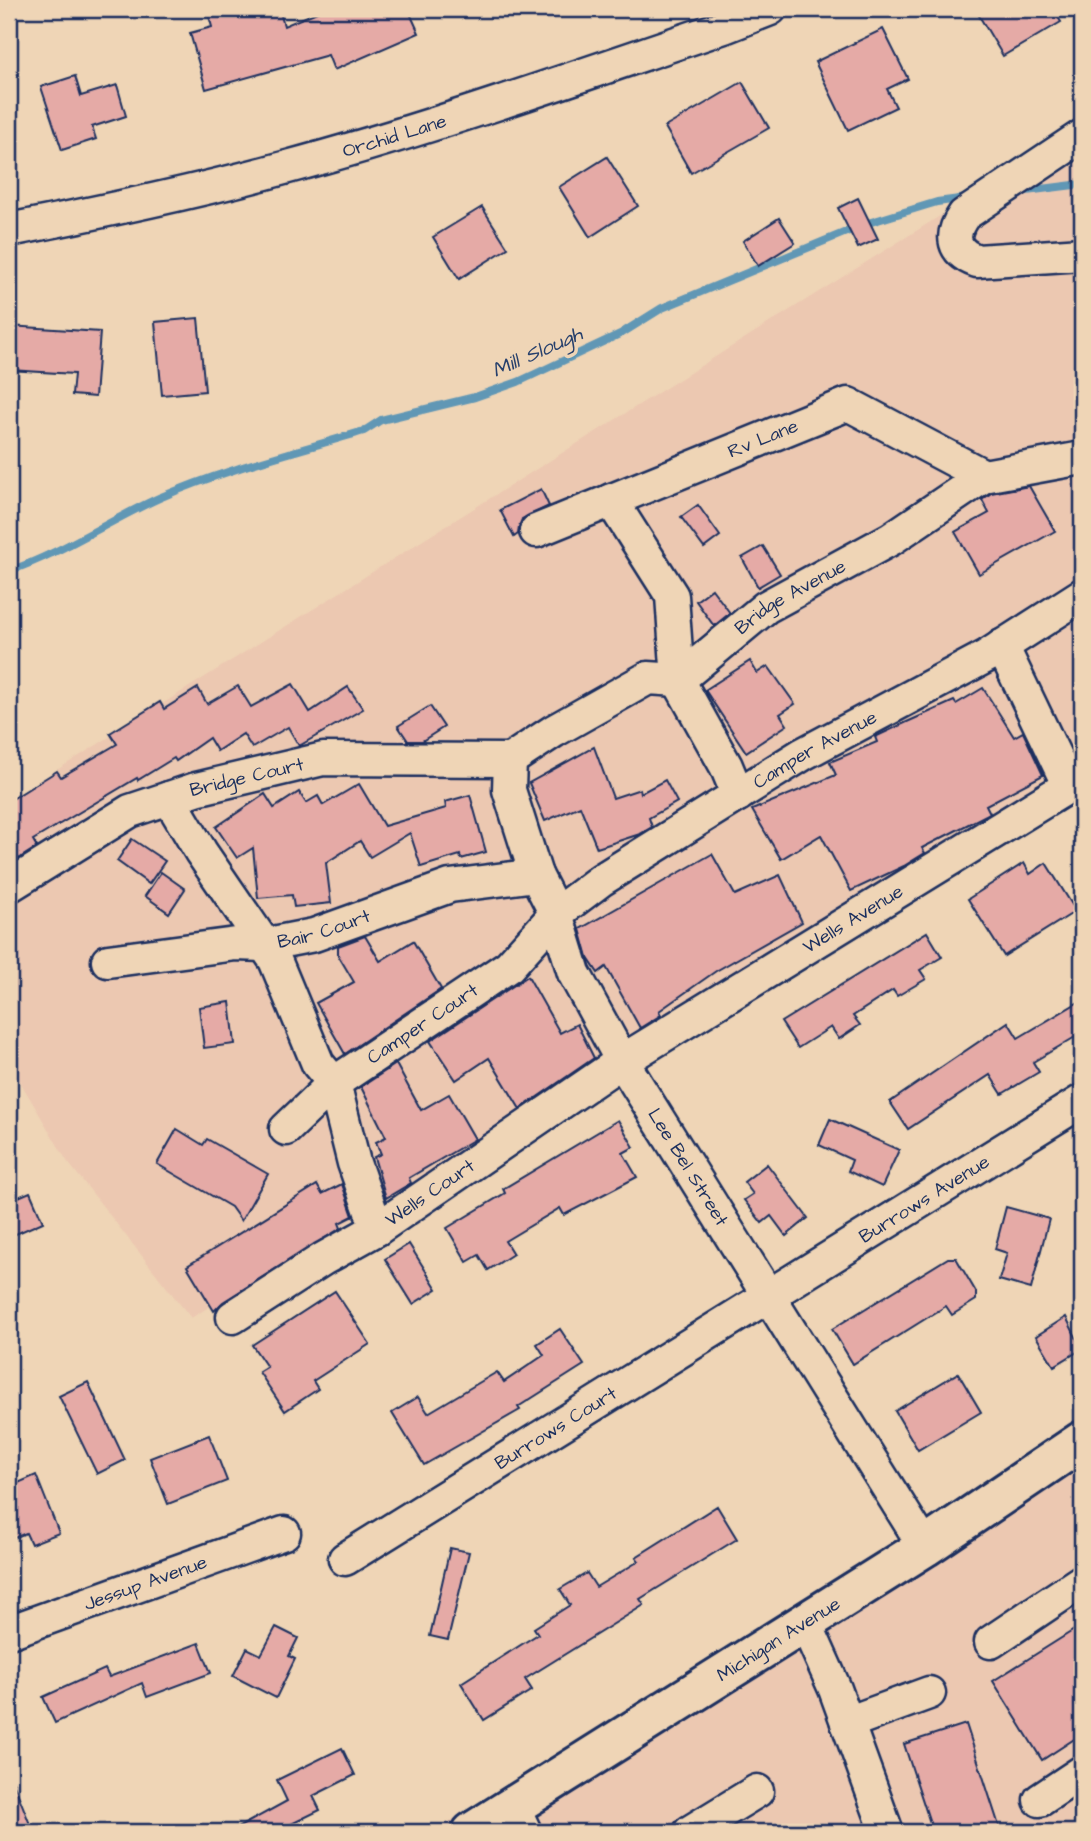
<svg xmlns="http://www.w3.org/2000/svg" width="1091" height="1841" font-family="'Architects Daughter',sans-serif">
<rect width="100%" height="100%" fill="#efd5b6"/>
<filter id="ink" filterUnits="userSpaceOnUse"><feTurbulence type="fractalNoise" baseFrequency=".0143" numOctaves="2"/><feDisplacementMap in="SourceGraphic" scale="14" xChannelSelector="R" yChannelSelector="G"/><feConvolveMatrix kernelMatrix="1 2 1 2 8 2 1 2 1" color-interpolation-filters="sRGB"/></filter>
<g filter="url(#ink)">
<!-- built -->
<g fill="#ecc8b1">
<path d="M1082,152V240L994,247L973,244L968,237L974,224Z"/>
<path d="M951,209L942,222L940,244L950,263L957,269L971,274L1082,267V444L988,461L856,392L606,488L518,524L527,549L604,517L657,602L662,665L507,747L177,782L175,779L9,869V800Z"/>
<path d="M845,419L957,478L691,652L632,506Z"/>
<path d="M1082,471V580L996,635L746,774L696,682L773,618L984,492L988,494L992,488Z"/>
<path d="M1082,611V763L1076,766L1021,650Z"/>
<path d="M995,666L1051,782L628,1041L588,967L573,918L609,891L810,765Z"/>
<path d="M650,692L669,693L720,790L562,893L550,870V860H547L524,787V766Z"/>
<path d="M323,773L495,774L517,864L311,922L272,930L213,844L191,805Z"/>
<path d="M162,814L237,930L93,949L94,976L235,957L255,958L262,967L315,1083L266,1131L286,1149L325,1110L357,1217L191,1318L67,1161L9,1063V902L135,823Z"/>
<path d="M527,890L538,911L500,956L338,1064L331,1056L289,954L452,900Z"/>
<path d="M549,941L603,1058L494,1134L383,1201L367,1157L350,1088Z"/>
<path d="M1082,1457V1832H496Z"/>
<path d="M902,1537L906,1543L448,1832H433Z"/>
</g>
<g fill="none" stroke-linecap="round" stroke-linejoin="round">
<!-- stream -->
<g stroke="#6197b5" stroke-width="8">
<path d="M1018,192L1082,184"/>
<path d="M9,571C62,553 108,521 159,498C225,469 295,452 364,431L381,420L475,397L518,382L622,333L662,308L868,223L937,202L967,198"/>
</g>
</g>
<!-- building -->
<g fill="#e5aaa6" stroke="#1b2f5e" stroke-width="2">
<path d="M207,9H257L260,17L280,12L284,26L324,9H408L419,33L334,70L328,55L206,89L190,33L212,27Z"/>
<path d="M975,9H1053L1061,22L1003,56Z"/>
<path d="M883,29L908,79L887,89L896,107L848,130L815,62Z"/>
<path d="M75,76L81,96L117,85L126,116L92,127L96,139L62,150L41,87Z"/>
<path d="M742,82L769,128L691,173L665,127Z"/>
<path d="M607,157L638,206L590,237L559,187Z"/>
<path d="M858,198L878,239L858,248L838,208Z"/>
<path d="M482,207L508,248L459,279L433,237Z"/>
<path d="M779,218L795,243L758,266L743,241Z"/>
<path d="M198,318L205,391L162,395L155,322Z"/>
<path d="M9,326L100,332L95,397L72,395L74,374L9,370Z"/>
<path d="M1029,486L1055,531L979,574L955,532L989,513L982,500L991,493Z"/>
<path d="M541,489L549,506L522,519L518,534L514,537L500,510Z"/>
<path d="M698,505L720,536L704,548L681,517Z"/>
<path d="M763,546L780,574L758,587L742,558Z"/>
<path d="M712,589L730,613L714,626L696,601Z"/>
<path d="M750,661L757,673L768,666L795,704L780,714L787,725L746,752L705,690Z"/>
<path d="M293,684L310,712L348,687L363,709L299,746L288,727L252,748L243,734L217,751L209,738L176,761L174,758L138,780L137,778L33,840L37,847L9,865V801L57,771L61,777L117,744L110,733L160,702L164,709L198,688L207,704L238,686L251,707Z"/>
<path d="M983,688L1014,737L1023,732L1043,775L986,805L990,813L922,848L925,853L904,866L851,891L821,835L781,859L752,810L836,775L830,762L877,742L875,737L907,722L954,701L956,704Z"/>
<path d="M430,706L444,727L422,741H408L398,726Z"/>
<path d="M594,747L613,798L640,789L641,793L665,780L677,802L649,818L652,827L640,834L597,848L580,806L545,821L529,783Z"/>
<path d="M359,784L384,826L446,808L445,802L470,795L486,852L461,859L460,855L421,867L410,833L370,857L360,841L326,863L331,903L294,907L292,895L258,898L253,848L237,858L216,827L265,794L274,808L299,792L306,803L318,796L323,805Z"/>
<path d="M132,839L165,861L149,884L117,861Z"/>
<path d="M712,854L735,895L780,875L802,922L716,971L659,1011L661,1015L640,1028L606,967L598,973L588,958L580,929Z"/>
<path d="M1024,863L1030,874L1046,863L1076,911L1004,956L968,899Z"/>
<path d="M161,872L185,889L169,913L145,896Z"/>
<path d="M927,932L942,957L920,970L926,979L897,996L893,990L853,1016L860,1025L839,1039L831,1027L798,1048L781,1022Z"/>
<path d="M365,936L380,961L413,941L441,989L345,1054L316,1003L354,982L338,955V946Z"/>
<path d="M528,976L560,1033L577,1024L594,1058L520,1109L489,1058L456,1080L430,1041Z"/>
<path d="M1082,1000V1033L1033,1062L1039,1072L1002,1094L990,1075L908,1129L890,1102L1008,1022L1018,1038Z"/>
<path d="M230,1002L235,1044L204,1048L199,1007Z"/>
<path d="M396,1064L421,1110L449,1094L475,1139L409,1178L411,1183L386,1198L374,1157L381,1154L376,1142L386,1137L361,1087Z"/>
<path d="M830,1119L899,1150L882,1187L848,1171L852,1160L819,1145Z"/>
<path d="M618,1120L634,1147L623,1153L637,1177L564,1215L560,1208L505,1241L513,1254L488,1270L479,1255L467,1262L447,1228L505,1193L503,1189Z"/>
<path d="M177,1129L203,1145L207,1139L268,1174L241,1221L231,1207L157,1164Z"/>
<path d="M767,1164L808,1218L786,1236L771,1216L762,1223L744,1200L753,1194L744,1182Z"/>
<path d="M342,1184L353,1216L339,1223L341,1228L223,1302L214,1311L187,1266L317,1185L322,1194Z"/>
<path d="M30,1192L43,1222L9,1237V1201Z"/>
<path d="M1006,1207L1049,1219L1031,1289L999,1280L1007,1253L995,1249Z"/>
<path d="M409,1244L437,1289L413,1304L385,1259Z"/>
<path d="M948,1258H956L976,1292V1300L952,1315L946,1306L853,1364L832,1329Z"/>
<path d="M335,1291L370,1344L313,1381L318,1389L285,1411L259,1372L267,1367L252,1345Z"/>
<path d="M1066,1317L1082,1349L1054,1366L1036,1336Z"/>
<path d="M560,1329L584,1365L518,1407L520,1410L424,1465L392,1413L418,1397L428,1413L497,1372L504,1382L544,1355L537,1344Z"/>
<path d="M958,1373L981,1412L918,1450L895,1411Z"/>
<path d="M88,1382L125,1460L97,1474L59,1396Z"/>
<path d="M209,1435L227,1481L168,1504L150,1458Z"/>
<path d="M36,1475L59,1533L31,1544L26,1533L14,1538L9,1524V1511L17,1508L9,1487Z"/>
<path d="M717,1506L737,1539L640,1599L644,1605L525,1679L532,1690L484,1720L461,1683L538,1634L534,1628L570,1605L560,1589L587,1573L596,1587L639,1561L636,1557Z"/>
<path d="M450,1548L469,1552L448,1640L430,1636Z"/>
<path d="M1082,1625V1734L1042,1760L993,1681Z"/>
<path d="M276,1627L298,1638L289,1656L295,1659L276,1698L233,1676L247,1648L261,1655Z"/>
<path d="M199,1643L211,1673L147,1697L142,1683L55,1723L43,1697L105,1669L109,1677Z"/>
<path d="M966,1724L1001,1832H933L904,1744Z"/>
<path d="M342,1748L355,1775L313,1796L320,1810L275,1832H230L287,1801L277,1780Z"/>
<path d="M10,1774L33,1832H9Z"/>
</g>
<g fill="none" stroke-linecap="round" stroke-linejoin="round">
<defs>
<g id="minor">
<path d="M1082,136L964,215C949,236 953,252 977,261L1082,254"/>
<path id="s1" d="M9,230C101,212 193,193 284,168C433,128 578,76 724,27L770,9"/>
<path d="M611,500L672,596L678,680L726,766L738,795"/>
<path id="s2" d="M536,531L848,404L984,476"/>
<path d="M1002,646L1069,786"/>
<path id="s3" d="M510,760L509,790L536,875L556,914L574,973L622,1061L925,1547"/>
<path id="s4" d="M510,760L554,731L648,678L678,680L766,607L891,539L984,476L1082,458"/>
<path d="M169,798L201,852L275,960L318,1064L334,1083L354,1163L377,1229"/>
<path id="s5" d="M9,886L130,811L196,789L323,759L510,760"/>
<path id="s6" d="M108,961L236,944L263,945L314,935L450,886L536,875"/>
<path id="s7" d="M286,1129L334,1083L509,966L556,914L601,880L803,754L987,656L1082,595"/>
<path id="s8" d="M233,1317L323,1259L377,1229L622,1061L1082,778"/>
<path id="s9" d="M345,1559L1082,1101"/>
<path d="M805,1622L835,1689L887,1832"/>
<path id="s10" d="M9,1632L284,1533"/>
<path d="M991,1642L1082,1581"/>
<path d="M847,1723L929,1693"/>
<path d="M1040,1800L1082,1772"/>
<path d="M513,1806L525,1832"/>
<path d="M690,1832L757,1791"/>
</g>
<g id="major">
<path id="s11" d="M472,1832L925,1547L1082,1441"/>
</g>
</defs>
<!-- minor casing -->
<use href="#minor" stroke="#1b2f5e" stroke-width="37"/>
<!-- major casing -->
<use href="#major" stroke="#1b2f5e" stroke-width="44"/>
<!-- minor -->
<use href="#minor" stroke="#efd5b6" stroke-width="32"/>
<!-- major -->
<use href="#major" stroke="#efd5b6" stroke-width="38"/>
</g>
</g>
<g text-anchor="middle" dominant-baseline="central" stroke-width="7" stroke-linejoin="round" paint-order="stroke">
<!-- street labels -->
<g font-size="19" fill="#1b2f5e" stroke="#efd5b6">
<text stroke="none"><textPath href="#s1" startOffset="397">Orchid Lane</textPath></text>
<text stroke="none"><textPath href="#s2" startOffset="245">Rv Lane</textPath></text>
<text stroke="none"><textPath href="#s4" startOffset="331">Bridge Avenue</textPath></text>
<text stroke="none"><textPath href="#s7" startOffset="654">Camper Avenue</textPath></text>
<text stroke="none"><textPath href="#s5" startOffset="264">Bridge Court</textPath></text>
<text stroke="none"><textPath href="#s8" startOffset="737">Wells Avenue</textPath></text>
<text stroke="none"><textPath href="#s6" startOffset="219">Bair Court</textPath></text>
<text stroke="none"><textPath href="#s7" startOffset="173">Camper Court</textPath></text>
<text stroke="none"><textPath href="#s3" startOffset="450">Lee Bel Street</textPath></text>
<text stroke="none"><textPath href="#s8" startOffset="233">Wells Court</textPath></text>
<text stroke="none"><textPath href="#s9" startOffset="682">Burrows Avenue</textPath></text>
<text stroke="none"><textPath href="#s9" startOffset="248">Burrows Court</textPath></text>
<text stroke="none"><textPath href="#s10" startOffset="145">Jessup Avenue</textPath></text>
<text stroke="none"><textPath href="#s11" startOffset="362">Michigan Avenue</textPath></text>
</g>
<!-- water labels -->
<g font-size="21" font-style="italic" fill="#27406c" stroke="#efd5b6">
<text transform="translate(537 352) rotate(-24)">Mill Slough</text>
</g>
</g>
<!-- margin -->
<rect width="1091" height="1841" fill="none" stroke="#efd5b6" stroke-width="35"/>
<rect x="18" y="18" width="1056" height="1806" fill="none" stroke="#1b2f5e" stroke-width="2.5" filter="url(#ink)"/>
</svg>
